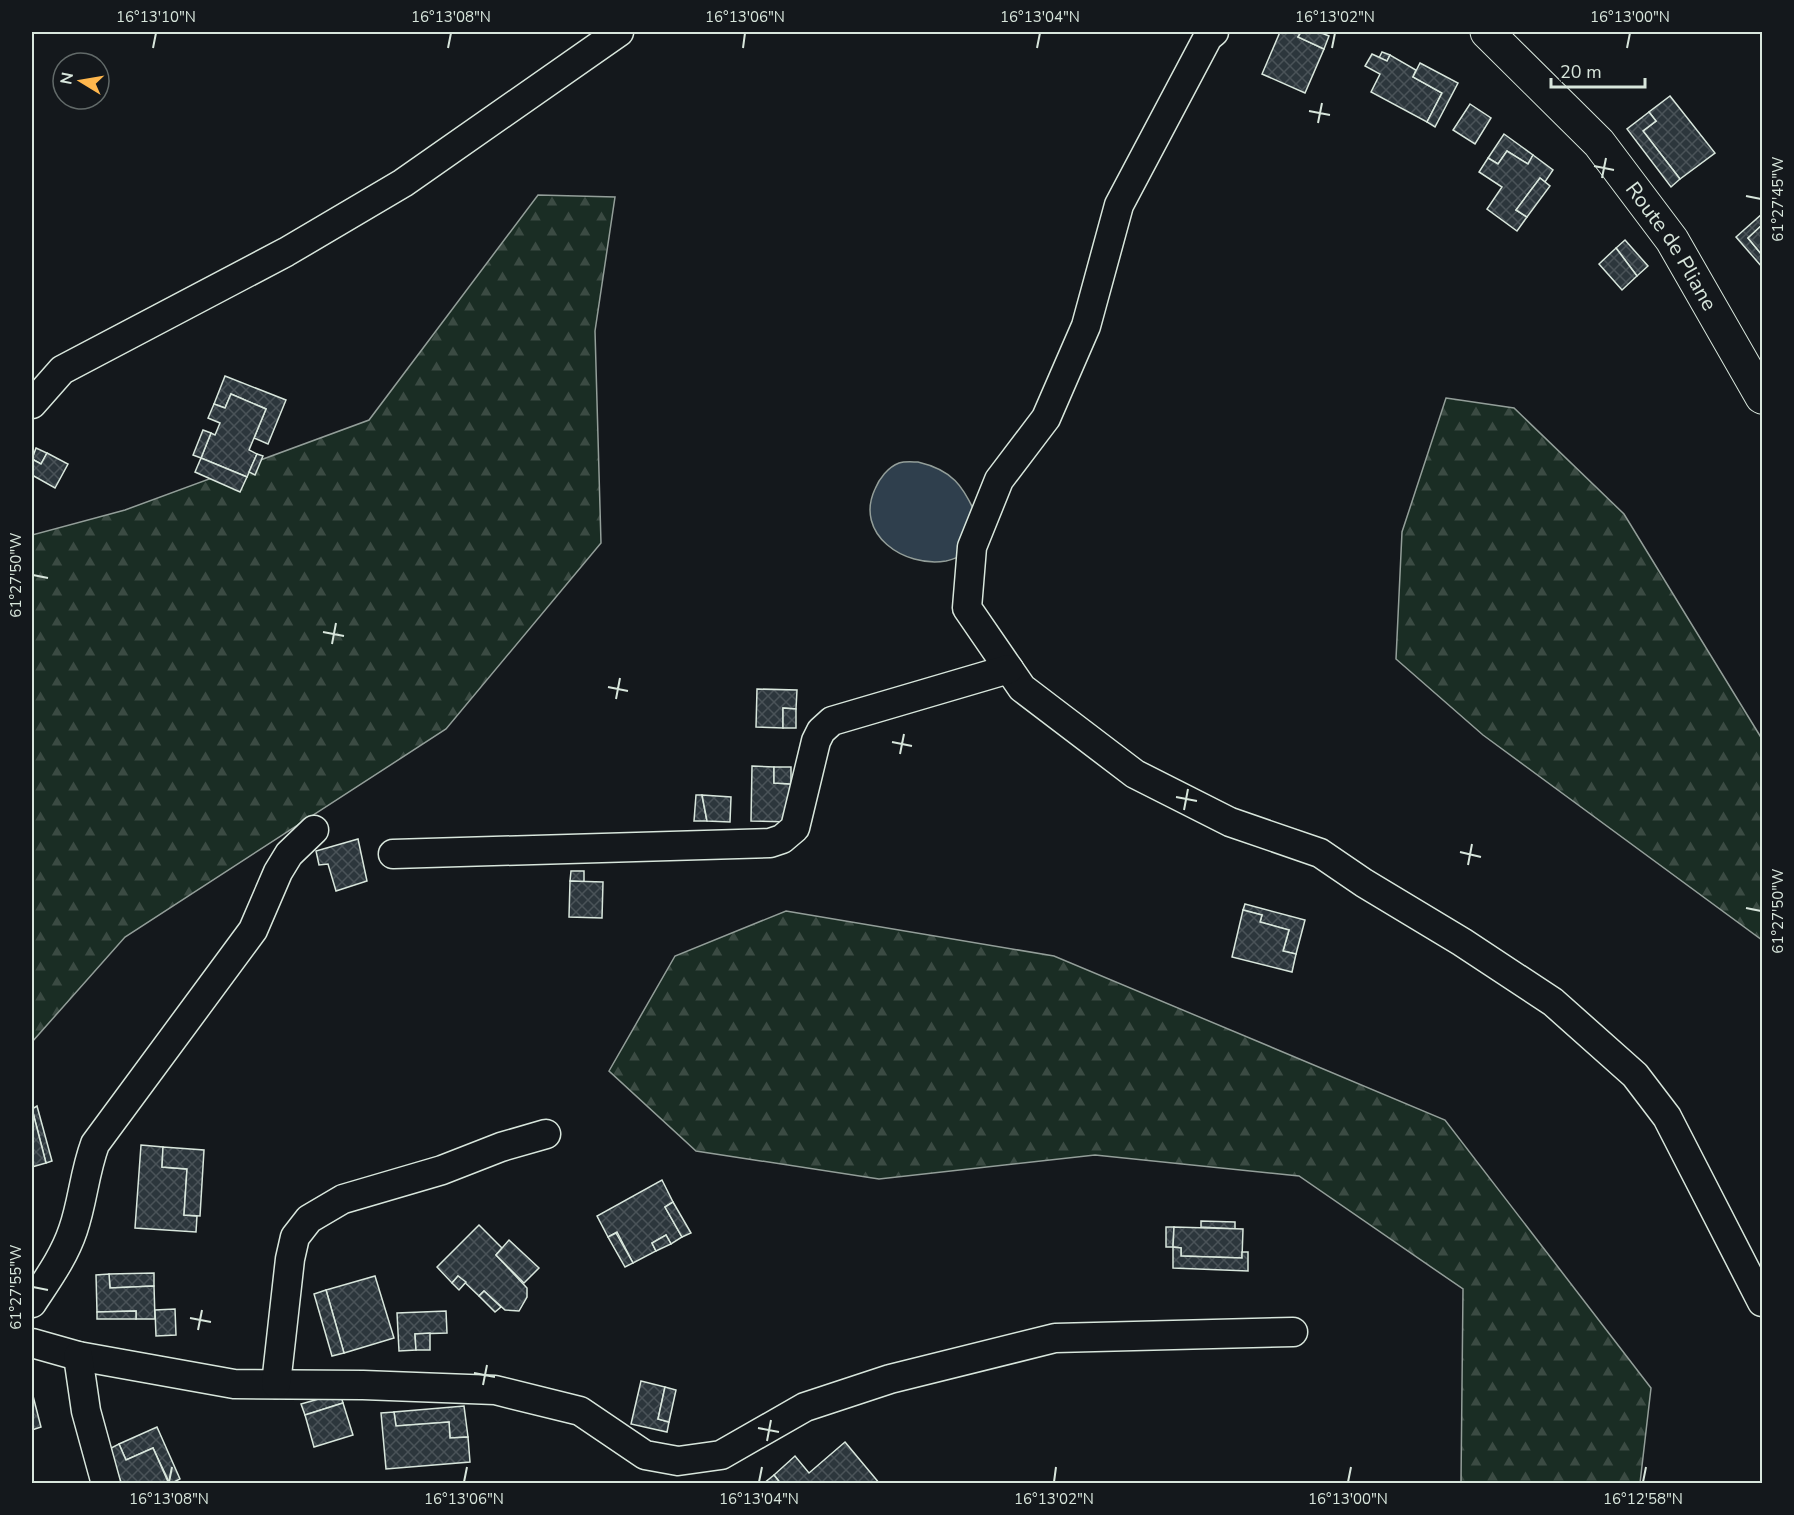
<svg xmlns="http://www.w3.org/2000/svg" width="1794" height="1515" font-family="'Nunito Sans',sans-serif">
<defs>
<pattern id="forest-firs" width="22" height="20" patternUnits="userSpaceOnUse" patternTransform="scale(1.5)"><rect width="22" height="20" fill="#1a2d24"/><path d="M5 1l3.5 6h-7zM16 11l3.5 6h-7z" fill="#3b4b43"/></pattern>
<pattern id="building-cross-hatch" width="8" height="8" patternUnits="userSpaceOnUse" patternTransform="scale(1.5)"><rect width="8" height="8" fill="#2c363c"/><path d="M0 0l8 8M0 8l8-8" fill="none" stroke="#4a5358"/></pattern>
</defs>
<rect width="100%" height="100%" fill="#14181c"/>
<!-- forest -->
<g fill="url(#forest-firs)" stroke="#939e99" stroke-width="1.5">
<path d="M538,195L615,197L595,331L601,543L446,729L125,937L32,1042V535L125,510L369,420Z"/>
<path d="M1446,398L1514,408L1624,514L1762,739V940L1483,735L1396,659L1402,532Z"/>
<path d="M786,911L1054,956L1445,1120L1651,1388L1640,1483H1461L1463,1289L1299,1176L1095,1155L879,1179L696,1151L609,1071L675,956Z"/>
</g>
<!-- water -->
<path fill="#2f3f4d" stroke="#939e99" stroke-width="1.5" d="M918,462C952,470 963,485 977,517L963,555C958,557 951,560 946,561C904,568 854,534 875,489C879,479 888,467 899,463C905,461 913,462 918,462Z"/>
<!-- building -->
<g fill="url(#building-cross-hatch)" stroke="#d8e6dc" stroke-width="1.5">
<path d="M1280,32H1301L1298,37L1324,49L1305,93L1262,74Z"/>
<path d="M1301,32H1319L1329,36L1324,49L1298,37Z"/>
<path d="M1382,52L1390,55L1387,61L1379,58Z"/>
<path d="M1372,54L1387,61L1390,55L1416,70L1413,77L1442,93L1427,122L1371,92L1380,74L1365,66Z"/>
<path d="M1420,63L1458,83L1435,127L1427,122L1442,93L1413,77Z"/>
<path d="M1670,96L1715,153L1680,179L1643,131L1656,121L1649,112Z"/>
<path d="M1470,104L1491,118L1475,144L1453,130Z"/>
<path d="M1649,112L1656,121L1643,131L1680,179L1671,187L1627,129Z"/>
<path d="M1504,134L1533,155L1528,164L1507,151L1498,164L1488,158Z"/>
<path d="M1507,151L1528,164L1533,155L1553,170L1545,182L1540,178L1516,210L1527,217L1517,231L1487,209L1502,187L1479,172L1488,158L1498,164Z"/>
<path d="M1540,178L1550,186L1527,217L1516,210Z"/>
<path d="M1762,214V225L1748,238L1762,255V267L1736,237Z"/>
<path d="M1762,225V255L1748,238Z"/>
<path d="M1625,240L1648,266L1637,276L1616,248Z"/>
<path d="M1616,248L1637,276L1622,290L1599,264Z"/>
<path d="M225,376L286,400L268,444L254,438L266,409L231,394L225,408L214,404Z"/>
<path d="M231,394L266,409L249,450L257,454L247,477L201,458L211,433L215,435L220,423L208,418L214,404L225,408Z"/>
<path d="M203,430L211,433L201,458L193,455Z"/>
<path d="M36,448L47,453L41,464L32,459Z"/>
<path d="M47,453L68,464L55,488L32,475V459L41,464Z"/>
<path d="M257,454L263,456L255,475L249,472Z"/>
<path d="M201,458L247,477L240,492L195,472Z"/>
<path d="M757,689L797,690L796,709L783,708V728L756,727Z"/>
<path d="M783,708L796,709V728H783Z"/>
<path d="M752,766L774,767V783L791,784V822L751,821Z"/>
<path d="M774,767H791V784L774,783Z"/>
<path d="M696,795H702L707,821H694Z"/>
<path d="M702,795L731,797L730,822L707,821Z"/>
<path d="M358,839L367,881L336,891L328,864L319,865L316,851Z"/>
<path d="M571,871H584V882L570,881Z"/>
<path d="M570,881L603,882L602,918L569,917Z"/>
<path d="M1245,904L1305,920L1296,954L1283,951L1289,930L1260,922L1262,915L1243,910Z"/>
<path d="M1243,910L1262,915L1260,922L1289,930L1283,951L1296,954L1292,972L1232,957Z"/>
<path d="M37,1106L52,1161L46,1163L32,1109Z"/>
<path d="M32,1109L46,1163L32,1167Z"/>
<path d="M141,1145L163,1147L162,1167L187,1169L184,1215L197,1216L196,1232L135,1228Z"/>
<path d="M163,1147L204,1150L200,1216L184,1215L187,1169L162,1167Z"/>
<path d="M662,1180L673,1202L665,1207L682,1237L671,1244L666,1235L652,1243L656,1251L633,1263L617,1232L608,1237L597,1216Z"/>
<path d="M673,1202L691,1233L682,1237L665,1207Z"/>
<path d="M1201,1221L1235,1222V1229L1201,1227Z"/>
<path d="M479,1225L502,1248L496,1255L527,1288V1297L519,1311L505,1310L484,1291L479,1296L458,1276L452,1283L437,1267Z"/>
<path d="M1166,1227H1174L1173,1247H1166Z"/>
<path d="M1174,1227L1243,1229L1242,1258L1181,1256V1248L1173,1247Z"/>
<path d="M616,1233L633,1263L625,1267L608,1237Z"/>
<path d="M666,1235L671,1244L656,1251L652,1243Z"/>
<path d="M509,1240L539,1268L524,1283L496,1255Z"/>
<path d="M1173,1247L1181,1248V1256L1242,1258V1252H1248V1271L1173,1268Z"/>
<path d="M154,1273V1286L110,1288L109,1274Z"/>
<path d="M109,1274L110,1288L154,1286L155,1319H136V1311L97,1312L96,1275Z"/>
<path d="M375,1276L394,1338L344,1353L326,1290Z"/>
<path d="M458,1276L466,1282L459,1290L452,1283Z"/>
<path d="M326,1290L344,1353L332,1356L314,1294Z"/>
<path d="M484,1291L501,1307L495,1312L479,1296Z"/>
<path d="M175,1309L176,1335L156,1336L155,1310Z"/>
<path d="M136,1311V1319H97V1312Z"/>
<path d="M446,1311L447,1333L415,1334L416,1350L399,1351L397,1313Z"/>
<path d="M430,1333V1350H416L415,1334Z"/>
<path d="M641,1381L665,1387L658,1419L669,1422L667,1432L631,1424Z"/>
<path d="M665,1387L676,1390L669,1422L658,1419Z"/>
<path d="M32,1392L41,1427L32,1430Z"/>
<path d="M340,1393L343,1403L305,1415L301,1404Z"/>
<path d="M343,1403L353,1435L314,1447L305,1415Z"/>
<path d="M464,1406L468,1437L450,1438L449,1422L396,1426L394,1412Z"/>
<path d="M394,1412L396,1426L449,1422L450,1438L468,1437L470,1462L386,1469L381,1413Z"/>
<path d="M157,1427L180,1479L170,1484L153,1448L126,1460L119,1444Z"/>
<path d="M845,1442L880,1484H781L774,1475L795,1456L809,1473Z"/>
<path d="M119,1444L126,1460L153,1448L169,1484H122L107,1450Z"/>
<path d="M774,1475L781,1484H763Z"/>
</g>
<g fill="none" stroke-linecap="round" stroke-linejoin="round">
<defs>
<g id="street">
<path d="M1214,32L1208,37L1119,205L1086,326L1046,418L999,480L972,547L967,608L1022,688L1135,774L1230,822L1320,853L1364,883L1462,942L1553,1002L1635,1075L1667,1117L1762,1302"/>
<path d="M32,404L62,370L286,252L403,183L619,32"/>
<path d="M393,854L770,843L782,839L795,828L816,741L821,731L832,721L1009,669"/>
<path d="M32,1303C47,1280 64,1257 73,1230C83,1201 84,1174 95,1144L253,930L278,872L289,854L314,830"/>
<path d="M32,1343L78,1356L234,1384L363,1385L495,1390L580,1411L645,1455L678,1461L721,1455L805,1407L890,1379L1055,1338L1293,1332"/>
<path d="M78,1356L86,1411L106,1484"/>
<path d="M276,1384L290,1259L295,1237L309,1219L343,1199L442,1170L501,1147L546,1134"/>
</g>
<g id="secondary">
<path id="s1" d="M1487,32L1599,143L1672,240L1762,397"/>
</g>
</defs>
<!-- street casing -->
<use href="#street" stroke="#d8e6dc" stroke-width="31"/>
<!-- secondary casing -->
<use href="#secondary" stroke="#d8e6dc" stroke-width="35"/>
<!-- street -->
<use href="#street" stroke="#14181c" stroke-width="28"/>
<!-- secondary -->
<use href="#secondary" stroke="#14181c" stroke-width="33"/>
</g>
<!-- ticks -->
<path fill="none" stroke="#d8e6dc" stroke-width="2" d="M153,48L156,33M448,48L451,33M743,48L745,33M1037,48L1040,33M1332,48L1335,33M1627,48L1630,33M1309,111L1330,115M1318,123L1322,103M1594,166L1614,170M1602,178L1606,158M1746,196L1761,199M33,575L48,578M323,632L344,636M332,644L336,623M608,687L628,691M616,699L620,678M892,742L912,746M900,754L904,734M1176,797L1197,801M1184,810L1188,789M1460,852L1481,857M1468,865L1472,844M1746,908L1761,911M33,1287L48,1290M190,1318L211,1322M198,1330L202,1310M474,1373L495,1377M483,1385L487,1365M758,1428L779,1432M767,1441L771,1420M169,1482L172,1467M464,1482L467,1467M759,1482L762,1467M1054,1482L1056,1467M1348,1482L1351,1467M1643,1482L1646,1467"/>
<g text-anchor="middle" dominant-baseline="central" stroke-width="4.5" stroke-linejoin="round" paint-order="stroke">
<!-- street labels -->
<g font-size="21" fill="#d8e6dc" stroke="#14181c">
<text stroke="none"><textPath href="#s1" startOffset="284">Route de Pliane</textPath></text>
</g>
</g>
<!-- border -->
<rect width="1794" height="1515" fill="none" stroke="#14181c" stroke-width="66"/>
<!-- north arrow -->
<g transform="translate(81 81) rotate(281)"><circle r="28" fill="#14181c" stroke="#626a69" stroke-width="1.5"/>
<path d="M0-4.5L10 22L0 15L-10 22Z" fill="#ffb74d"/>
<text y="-9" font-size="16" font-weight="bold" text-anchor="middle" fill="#d8e6dc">N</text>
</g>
<!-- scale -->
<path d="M1551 78v9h94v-9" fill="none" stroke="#d8e6dc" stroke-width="3"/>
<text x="1560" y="78" font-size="18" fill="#d8e6dc" stroke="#14181c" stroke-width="4.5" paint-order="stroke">20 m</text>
<rect x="33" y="33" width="1728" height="1449" fill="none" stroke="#d8e6dc" stroke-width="2"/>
<g font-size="15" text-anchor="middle" fill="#d8e6dc">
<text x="156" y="22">16°13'10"N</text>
<text x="451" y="22">16°13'08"N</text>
<text x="745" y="22">16°13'06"N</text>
<text x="1040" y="22">16°13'04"N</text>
<text x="1335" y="22">16°13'02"N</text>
<text x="1630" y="22">16°13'00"N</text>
<text transform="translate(1778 199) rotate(-90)" y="5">61°27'45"W</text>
<text transform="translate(16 575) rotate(-90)" y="5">61°27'50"W</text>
<text transform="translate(1778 911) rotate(-90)" y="5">61°27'50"W</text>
<text transform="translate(16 1287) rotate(-90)" y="5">61°27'55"W</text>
<text x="169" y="1504">16°13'08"N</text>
<text x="464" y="1504">16°13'06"N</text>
<text x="759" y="1504">16°13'04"N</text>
<text x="1054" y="1504">16°13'02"N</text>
<text x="1348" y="1504">16°13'00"N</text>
<text x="1643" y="1504">16°12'58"N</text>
</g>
</svg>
